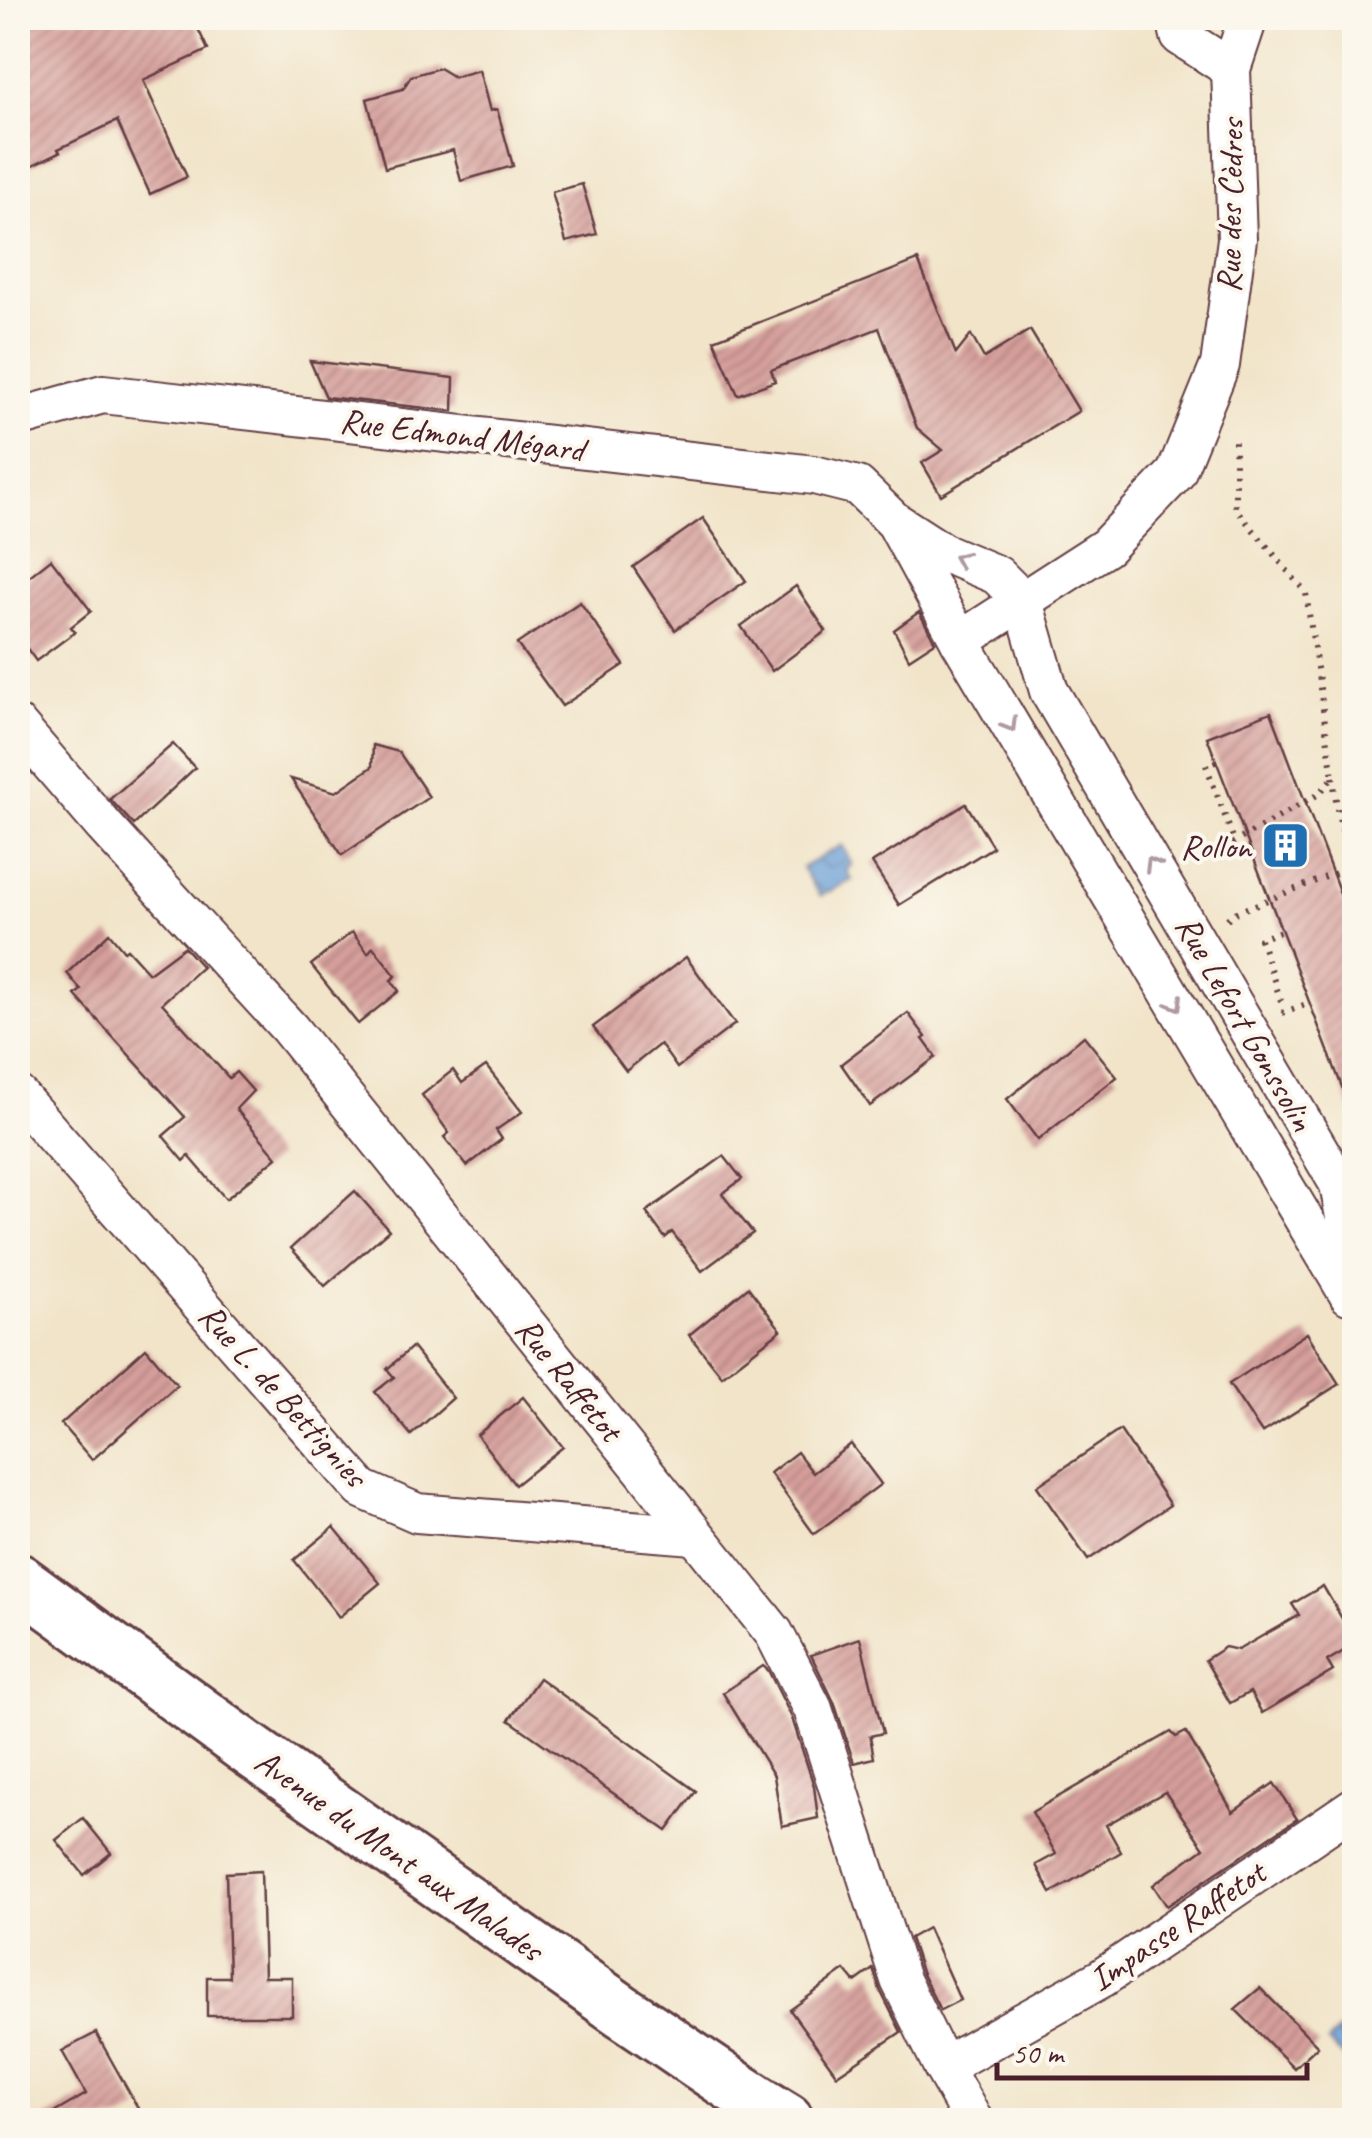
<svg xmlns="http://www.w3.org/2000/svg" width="1372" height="2138" font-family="Caveat,sans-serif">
<defs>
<pattern id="water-waves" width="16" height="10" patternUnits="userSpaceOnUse" patternTransform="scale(2.5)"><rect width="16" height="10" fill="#6a9fd6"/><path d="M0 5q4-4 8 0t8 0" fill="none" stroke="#5981ae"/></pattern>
<pattern id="building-hatch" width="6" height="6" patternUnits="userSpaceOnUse" patternTransform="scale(2.5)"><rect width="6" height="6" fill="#d69f9b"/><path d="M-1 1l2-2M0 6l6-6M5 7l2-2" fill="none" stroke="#b0817f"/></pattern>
</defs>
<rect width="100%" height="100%" fill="#fbf7ec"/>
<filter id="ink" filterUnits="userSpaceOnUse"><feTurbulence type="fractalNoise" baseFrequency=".01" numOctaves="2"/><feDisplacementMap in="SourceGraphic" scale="20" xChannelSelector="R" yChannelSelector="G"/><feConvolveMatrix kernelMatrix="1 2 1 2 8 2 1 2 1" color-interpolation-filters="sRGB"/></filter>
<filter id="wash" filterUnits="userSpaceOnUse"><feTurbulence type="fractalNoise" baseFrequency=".0048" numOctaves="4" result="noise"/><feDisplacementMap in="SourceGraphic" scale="40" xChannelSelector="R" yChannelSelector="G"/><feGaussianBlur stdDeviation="2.25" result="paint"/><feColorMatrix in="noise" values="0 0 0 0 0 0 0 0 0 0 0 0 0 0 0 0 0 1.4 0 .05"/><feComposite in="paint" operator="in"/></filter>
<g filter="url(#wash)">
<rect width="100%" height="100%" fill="#f1e4c9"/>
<!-- water -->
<g fill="url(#water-waves)" stroke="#5a5f80" stroke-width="2.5">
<path d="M842,845L852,865L846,870L852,880L820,896L802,868Z"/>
<path d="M1354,2015V2053L1347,2060L1328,2042Z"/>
</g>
<g id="blocks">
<!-- building -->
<g fill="url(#building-hatch)">
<path d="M18,18H193L208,50L143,80L187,177L150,194L117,121L58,149L60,152L31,166L18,136Z"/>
<path d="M439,68L454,77L479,70L490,111L497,109L513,166L461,181L453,150L385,168L367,99L403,89L411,76Z"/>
<path d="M582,184L597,234L566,242L552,192Z"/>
<path d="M918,260L956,354L971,335L984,358L1030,330L1079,411L941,495L922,463L943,450L917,428L879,328L771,370L775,381L738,395L714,340Z"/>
<path d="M310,361L454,378L453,411L326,397Z"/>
<path d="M703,518L746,581L675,630L633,567Z"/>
<path d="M51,559L91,611L71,627L75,632L36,661L18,636V585Z"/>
<path d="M796,586L826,631L772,671L741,626Z"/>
<path d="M580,602L624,665L562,706L517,644Z"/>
<path d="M919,612L935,642L909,659L894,630Z"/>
<path d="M1271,712L1354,930V1113H1352L1207,737Z"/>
<path d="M173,744L195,768L134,825L110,799Z"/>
<path d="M373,745L399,752L429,797L342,855L291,779L336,792L372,767Z"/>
<path d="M966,804L993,847L899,905L872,863Z"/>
<path d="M352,932L368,953L373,947L396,976L391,980L399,991L358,1024L311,965Z"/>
<path d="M109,933L124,951L127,949L149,973L184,947L202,967L162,1003L229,1078L236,1072L253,1091L236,1109L277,1157L226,1199L189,1156L184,1161L163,1136L185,1117L75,995L81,990L67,973Z"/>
<path d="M686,957L735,1024L677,1068L660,1044L626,1071L593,1027Z"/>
<path d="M908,1013L926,1037L923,1039L936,1057L870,1106L841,1064Z"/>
<path d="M1084,1036L1117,1077L1038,1140L1007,1099Z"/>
<path d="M486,1066L522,1112L496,1130L502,1139L467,1166L444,1137L449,1133L422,1095L453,1070L462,1083Z"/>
<path d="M724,1156L742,1179L722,1194L753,1233L702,1271L672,1232L665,1238L646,1212Z"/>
<path d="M355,1191L389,1230L325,1286L291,1248Z"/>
<path d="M748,1287L781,1330L722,1376L689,1335Z"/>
<path d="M1307,1333L1339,1384L1262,1433L1229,1384Z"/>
<path d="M412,1347L453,1398L411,1435L375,1392L394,1377L387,1369Z"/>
<path d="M146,1348L177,1385L92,1460L61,1424Z"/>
<path d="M523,1397L563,1447L515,1485L477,1435Z"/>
<path d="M1120,1430L1170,1505L1088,1560L1037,1486Z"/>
<path d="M851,1444L881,1484L814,1534L770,1473L797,1452L813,1473Z"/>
<path d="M334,1527L380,1583L339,1617L294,1560Z"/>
<path d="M1323,1586L1354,1639V1645L1327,1661L1333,1671L1262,1713L1250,1692L1230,1703L1205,1660L1225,1647L1238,1650L1299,1615L1292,1604Z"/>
<path d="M860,1638L883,1733L870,1736L874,1758L854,1763L834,1702L811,1655Z"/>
<path d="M763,1666L768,1670L792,1718L814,1786L818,1818L782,1826L774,1776L723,1693Z"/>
<path d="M539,1678L696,1791L667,1831L509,1720Z"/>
<path d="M1171,1732L1176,1737L1186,1732L1233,1812L1274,1783L1297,1819L1167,1906L1153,1885L1204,1848L1165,1792L1106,1825L1121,1852L1051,1893L1036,1865L1056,1854L1032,1812Z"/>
<path d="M83,1818L111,1853L84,1875L56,1840Z"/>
<path d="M261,1871L264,1977H292V2016H207V1977H229L226,1873Z"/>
<path d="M928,1928L960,2000L940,2010L921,1972L910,1938Z"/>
<path d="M873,1969L880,1990L901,2032L837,2075L790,2010L845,1970L855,1982Z"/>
<path d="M1260,1988L1318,2046L1294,2068L1235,2009Z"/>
<path d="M96,2033L139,2110L121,2120H42L86,2094L62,2051Z"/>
</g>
</g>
</g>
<g filter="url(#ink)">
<use href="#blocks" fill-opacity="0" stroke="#633d43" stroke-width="2.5"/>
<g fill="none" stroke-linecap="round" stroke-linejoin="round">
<defs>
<g id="street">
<path d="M1176,18L1180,36L1231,69"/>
<path d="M18,418L103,394L814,475L858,486L894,521L942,552L997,575L1023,601L1049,691L1339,1184L1349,1239V1295"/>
<path d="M898,527L960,641L1349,1295"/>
<path d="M960,641L1106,547L1176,473L1220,365L1237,239L1231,69L1248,18"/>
<path d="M18,726L104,826L289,1028L774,1633L813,1709L900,1980L943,2067L973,2120"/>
<path d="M18,1095L362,1489L417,1513L694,1535"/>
<path d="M943,2067L1102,1978L1354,1807"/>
</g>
<path id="secondary" d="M18,1580L246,1747L622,2011C677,2047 730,2086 787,2120"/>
</defs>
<!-- street casing -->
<use href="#street" stroke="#633d43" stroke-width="42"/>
<!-- secondary casing -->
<use href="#secondary" stroke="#633d43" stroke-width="58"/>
<!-- path -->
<g stroke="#633d43" stroke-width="6" stroke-dasharray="2.5 8" stroke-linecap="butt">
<path d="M1216,762L1206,765L1235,843"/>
<path d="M1333,777L1338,816L1353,866"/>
<path d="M1194,861L1219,851L1319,794L1333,777L1306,593L1235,508V435"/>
<path d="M1227,919L1237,912L1354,866"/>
<path d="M1281,1001L1260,939L1281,931"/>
<path d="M1282,1013L1309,1003"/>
</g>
<!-- street -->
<use href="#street" stroke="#fff" stroke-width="38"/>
<!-- secondary -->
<use href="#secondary" stroke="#fff" stroke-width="52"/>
</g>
<!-- one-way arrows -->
<defs><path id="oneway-chevron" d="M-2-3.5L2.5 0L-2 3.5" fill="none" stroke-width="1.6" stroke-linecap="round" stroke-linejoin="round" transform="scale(2.5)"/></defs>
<g stroke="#ae9aa0">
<use href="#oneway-chevron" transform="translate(960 559) rotate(-157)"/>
<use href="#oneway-chevron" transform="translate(1010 725) rotate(59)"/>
<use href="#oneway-chevron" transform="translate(1152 864) rotate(-121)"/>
<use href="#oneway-chevron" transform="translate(1176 1004) rotate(59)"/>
</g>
</g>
<!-- icons -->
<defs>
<symbol id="building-square" viewBox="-11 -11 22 22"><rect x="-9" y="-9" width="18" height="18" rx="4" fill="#1f6fb2" stroke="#fbf7ec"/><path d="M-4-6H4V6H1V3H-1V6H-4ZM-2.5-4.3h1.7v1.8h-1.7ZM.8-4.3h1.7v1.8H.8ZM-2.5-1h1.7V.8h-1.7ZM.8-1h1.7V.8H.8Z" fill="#fff"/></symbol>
</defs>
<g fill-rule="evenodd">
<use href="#building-square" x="1258" y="818" width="55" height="55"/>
</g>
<g text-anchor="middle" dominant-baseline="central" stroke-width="8" stroke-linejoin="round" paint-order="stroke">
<!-- street labels -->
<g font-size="35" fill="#4a1f2b" stroke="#fbf7ec">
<text transform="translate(1230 206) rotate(-89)">Rue des Cèdres</text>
<text transform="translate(462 435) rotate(7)">Rue Edmond Mégard</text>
<text transform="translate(1245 1023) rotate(60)">Rue Lefort Gonssolin</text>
<text transform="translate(569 1379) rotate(51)">Rue Raffetot</text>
<text transform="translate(283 1395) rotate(48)">Rue L. de Bettignies</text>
<text transform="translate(399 1855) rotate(35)">Avenue du Mont aux Malades</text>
<text transform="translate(1177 1926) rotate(-34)">Impasse Raffetot</text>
</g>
<!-- poi labels -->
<g font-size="35" fill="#4a1f2b" stroke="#fbf7ec" text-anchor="end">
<text x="1251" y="846">Rollon</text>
</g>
</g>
<!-- margin -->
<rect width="1372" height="2138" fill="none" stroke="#fbf7ec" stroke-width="60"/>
<!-- scale -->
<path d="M997 2063v15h310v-15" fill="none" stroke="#4a1f2b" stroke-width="5"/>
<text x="1012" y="2063" font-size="30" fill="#4a1f2b" stroke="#fbf7ec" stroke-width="8" paint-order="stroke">50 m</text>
</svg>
